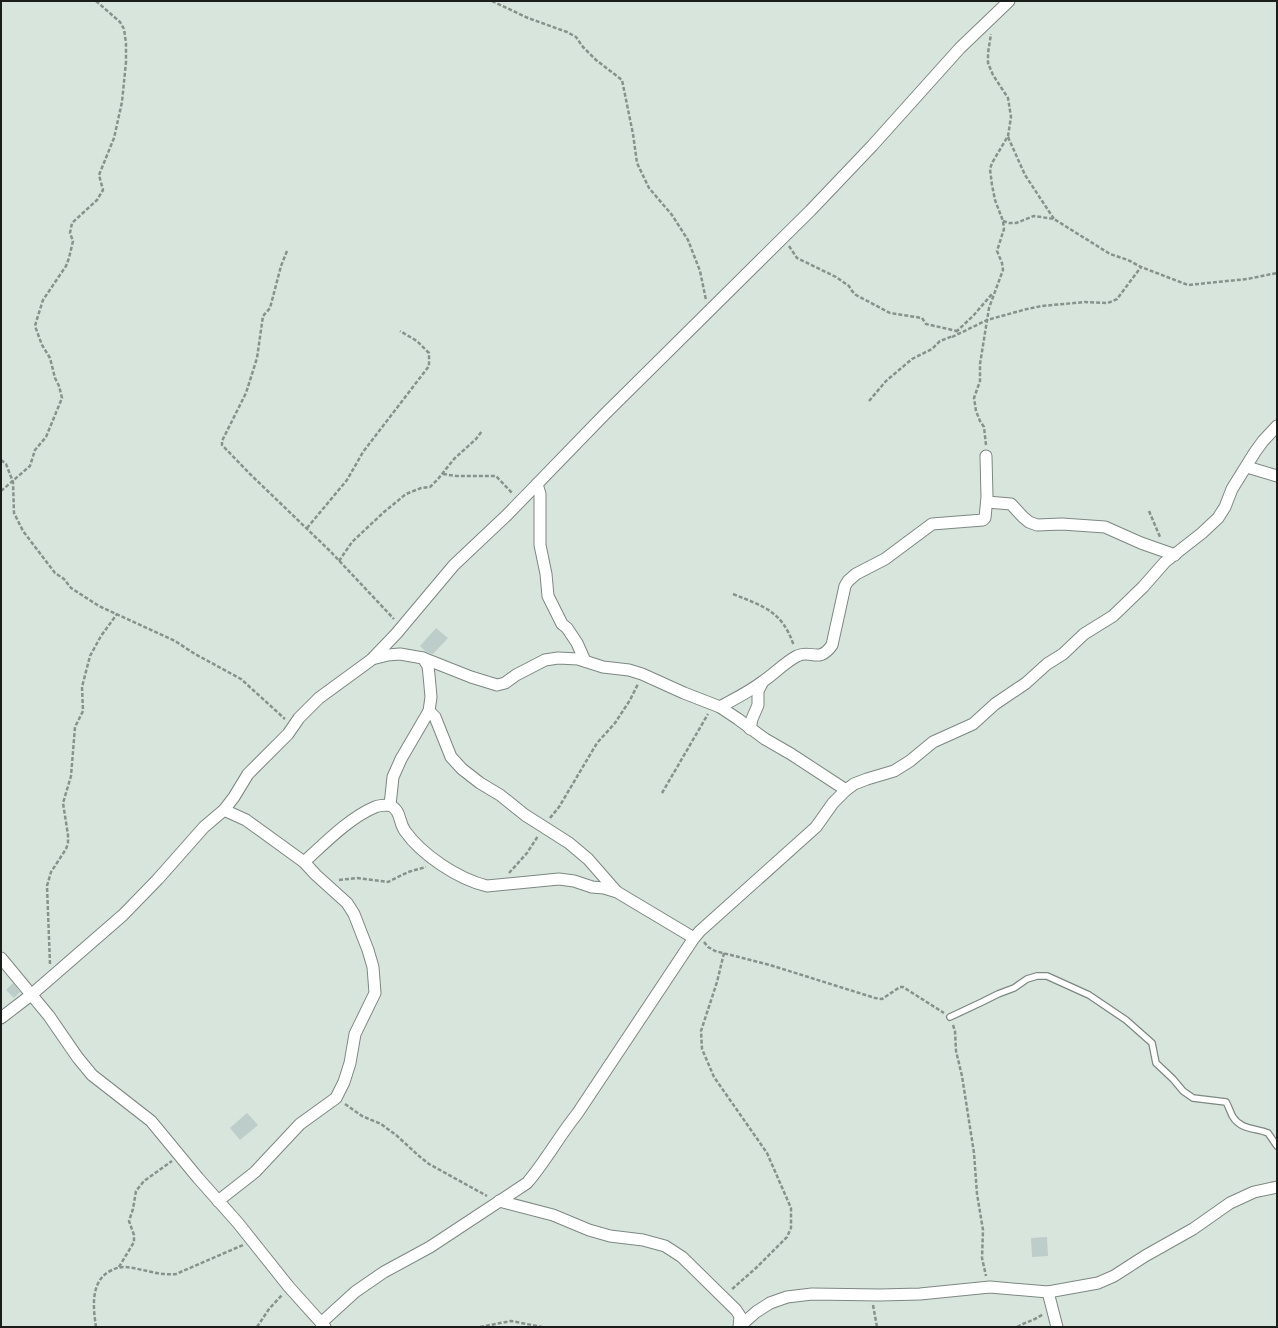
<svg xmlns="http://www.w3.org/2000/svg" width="1278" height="1328" font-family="'DM Sans',sans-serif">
<rect width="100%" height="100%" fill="#d8e5dd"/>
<!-- building -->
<g fill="#bdcdca">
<path d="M436,628L448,638L433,654L426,652L420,646Z"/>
<path d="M13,983L20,992L14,998L6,990Z"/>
<path d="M247,1113L258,1125L240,1140L230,1128Z"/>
<path d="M1047,1237L1048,1256L1032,1257L1031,1238Z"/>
</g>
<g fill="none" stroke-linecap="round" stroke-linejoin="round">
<defs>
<path id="service" d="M950,1017L982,1002L998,994L1014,988L1027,979L1037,976H1047L1089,995L1126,1020L1152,1043L1156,1063L1173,1079L1183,1091L1193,1098L1226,1102C1229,1107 1230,1112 1233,1117C1241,1130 1256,1128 1268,1133L1277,1146"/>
<g id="minor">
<path d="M1247,467L1277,476"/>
<path d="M537,484L540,494V545L546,574L548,596L562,624L567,628L577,643L585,661"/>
<path d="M987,502L1011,504L1023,517L1029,522L1037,525L1062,524L1105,527L1141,543L1175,555"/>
<path d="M372,659L388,655L400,654L423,658L471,677L497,685L505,683L516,675L545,660L558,658L578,659L603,667L629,670L642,674L684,693L720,707L738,719L765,739L791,754L846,790"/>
<path d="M720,707C734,699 749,692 762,682C774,674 784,663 797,656C811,649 819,664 832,645L845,586L848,581L856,574L885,559L932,524L983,520L985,518L987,497L986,456"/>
<path d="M429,711L435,717L451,757L462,769L480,783L500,795L525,815L569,843L588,859L616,891"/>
<path d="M750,729L752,719L758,705V691L762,683"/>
<path d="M390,805L393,777L401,759L429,711L431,697L429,675L428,666L423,658"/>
<path d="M304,862C325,843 349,818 375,807C380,805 385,805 390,805C402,812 398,821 405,831C422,855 458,879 487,886L559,879L574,881L592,887L604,888L617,892L694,938"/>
<path d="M1,958L49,1016L78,1058L92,1075L151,1121L198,1178L238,1223L289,1287L325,1327"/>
<path d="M1,1018L31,995L123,915L158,879L204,827L224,810L234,797L248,774L288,734L299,718L319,698L371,660L396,634L454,565L507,515L604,415L811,210L872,146L960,48L1009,1"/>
<path d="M218,1201L255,1172L300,1124L336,1098L344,1082L350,1063L355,1034L375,993L373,967L368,950L354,914L347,903L316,875L304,862L246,820L224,810"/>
<path d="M499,1201L553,1215L589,1230L610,1236L643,1240L665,1246L682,1257L736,1310L740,1316L739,1327"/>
<path d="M1048,1292L1057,1327"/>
<path d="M321,1323L355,1292L384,1272L430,1247L527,1183C546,1161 559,1136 577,1114L694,938L700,931L816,827L833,803L846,790L854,784L867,779L894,771L910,761L933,742L973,724L995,704L1026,683L1047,664L1063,654L1084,634L1113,616L1143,587L1165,562L1202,533L1218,518L1225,507L1232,489L1255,452L1263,441L1277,426"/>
<path d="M739,1327L756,1312L770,1303L787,1297L812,1294L880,1295L920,1294L990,1287L1048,1292L1098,1283L1114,1276L1145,1256L1193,1229L1230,1203L1254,1192L1277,1187"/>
</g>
</defs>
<!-- service casing -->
<use href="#service" stroke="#7c8881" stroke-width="8"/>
<!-- minor casing -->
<use href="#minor" stroke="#7c8881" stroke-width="13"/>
<!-- path -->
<g stroke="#88928c" stroke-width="2.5" stroke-dasharray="4 2" stroke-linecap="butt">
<path d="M492,1L528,18L567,32L576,37L583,47L596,60L622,80L633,134L637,163L649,188L672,215L688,240L700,271L706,300"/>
<path d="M1008,137L1025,175L1054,219"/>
<path d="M1003,221L1009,223H1016L1034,216L1054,219L1110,254L1128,260L1141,267L1188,285L1247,279L1277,273"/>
<path d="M789,246L797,258L836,277L849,286L852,291L856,295L890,313L922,318L926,324L957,331"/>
<path d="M287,251L281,266L270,308L263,316L257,358L246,393L222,441V445L250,474L330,551L394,619"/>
<path d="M956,332L973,316L992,294"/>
<path d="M952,337L987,320L1027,309L1042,306L1085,302L1108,303L1117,299L1141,267"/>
<path d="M869,401L886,381L912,359L932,349L940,341L953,336"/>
<path d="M986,445L984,427L980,421L976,411L974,398L980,381V364L989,308L1003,270L1002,263L997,251L1004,229L1003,221L995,200L992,185L990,169L992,163L1008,136L1011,117L1008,98L993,75L988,63V53L991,34"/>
<path d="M1,460L6,464L13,482L14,513L23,531L55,573L64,579L71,588L99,606L175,641L195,654L241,679L285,719"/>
<path d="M443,474L456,476H496L512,493"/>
<path d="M1,491L30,466L35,450L46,437L62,398L59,386L55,378L50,358L42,345L35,326L37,319L43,300L66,266L69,258L73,241L70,233L72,223L97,200L103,190L99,175L114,138L122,102L126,62V43L124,29L120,22L96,1"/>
<path d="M1149,511L1160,537"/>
<path d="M307,528L347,480L363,452L429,366V353L417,341L400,331"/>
<path d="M339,561L352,542L384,512L406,494L421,488L430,487L438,479L454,459L476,439L482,431"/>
<path d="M733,594C765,607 782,611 794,646"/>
<path d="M662,793L708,714"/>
<path d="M550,818L559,807L597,743L615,723L630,700L638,684"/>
<path d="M509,873L527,853L538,836"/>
<path d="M339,880L357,878L388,882L408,872L426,867"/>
<path d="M704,942L708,947L715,951L770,965L875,998L882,999L900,987H903L944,1013"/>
<path d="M724,953L717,982L701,1031L702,1049L714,1077L767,1153L791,1208V1228L787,1237L756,1268L731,1290"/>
<path d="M50,964L47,886L51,872L66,849L68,843V835L63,803L71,776L75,727L83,711L82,687L90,656L101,636L117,614"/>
<path d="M953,1025L955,1031L956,1051L962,1076L974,1153L977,1194L983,1230L982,1258L986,1276"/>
<path d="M345,1104L362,1116L381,1124L396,1135L419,1156L429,1164L487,1196"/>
<path d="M119,1267L134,1242V1235L129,1221L133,1209L136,1191L144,1181L172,1161"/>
<path d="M873,1305L877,1327"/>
<path d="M96,1327C93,1307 90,1280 112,1270C116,1268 120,1267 124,1267C142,1268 158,1276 176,1274L243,1245"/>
<path d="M257,1327L269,1309L282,1295"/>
<path d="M480,1327L511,1321L542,1327"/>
<path d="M1017,1327C1026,1322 1035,1320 1043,1314"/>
</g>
<!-- service -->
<use href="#service" stroke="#fff" stroke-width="5.5"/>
<!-- minor -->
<use href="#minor" stroke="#fff" stroke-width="11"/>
</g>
<!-- border -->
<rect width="1278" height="1328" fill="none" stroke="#191e1b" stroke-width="4"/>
</svg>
